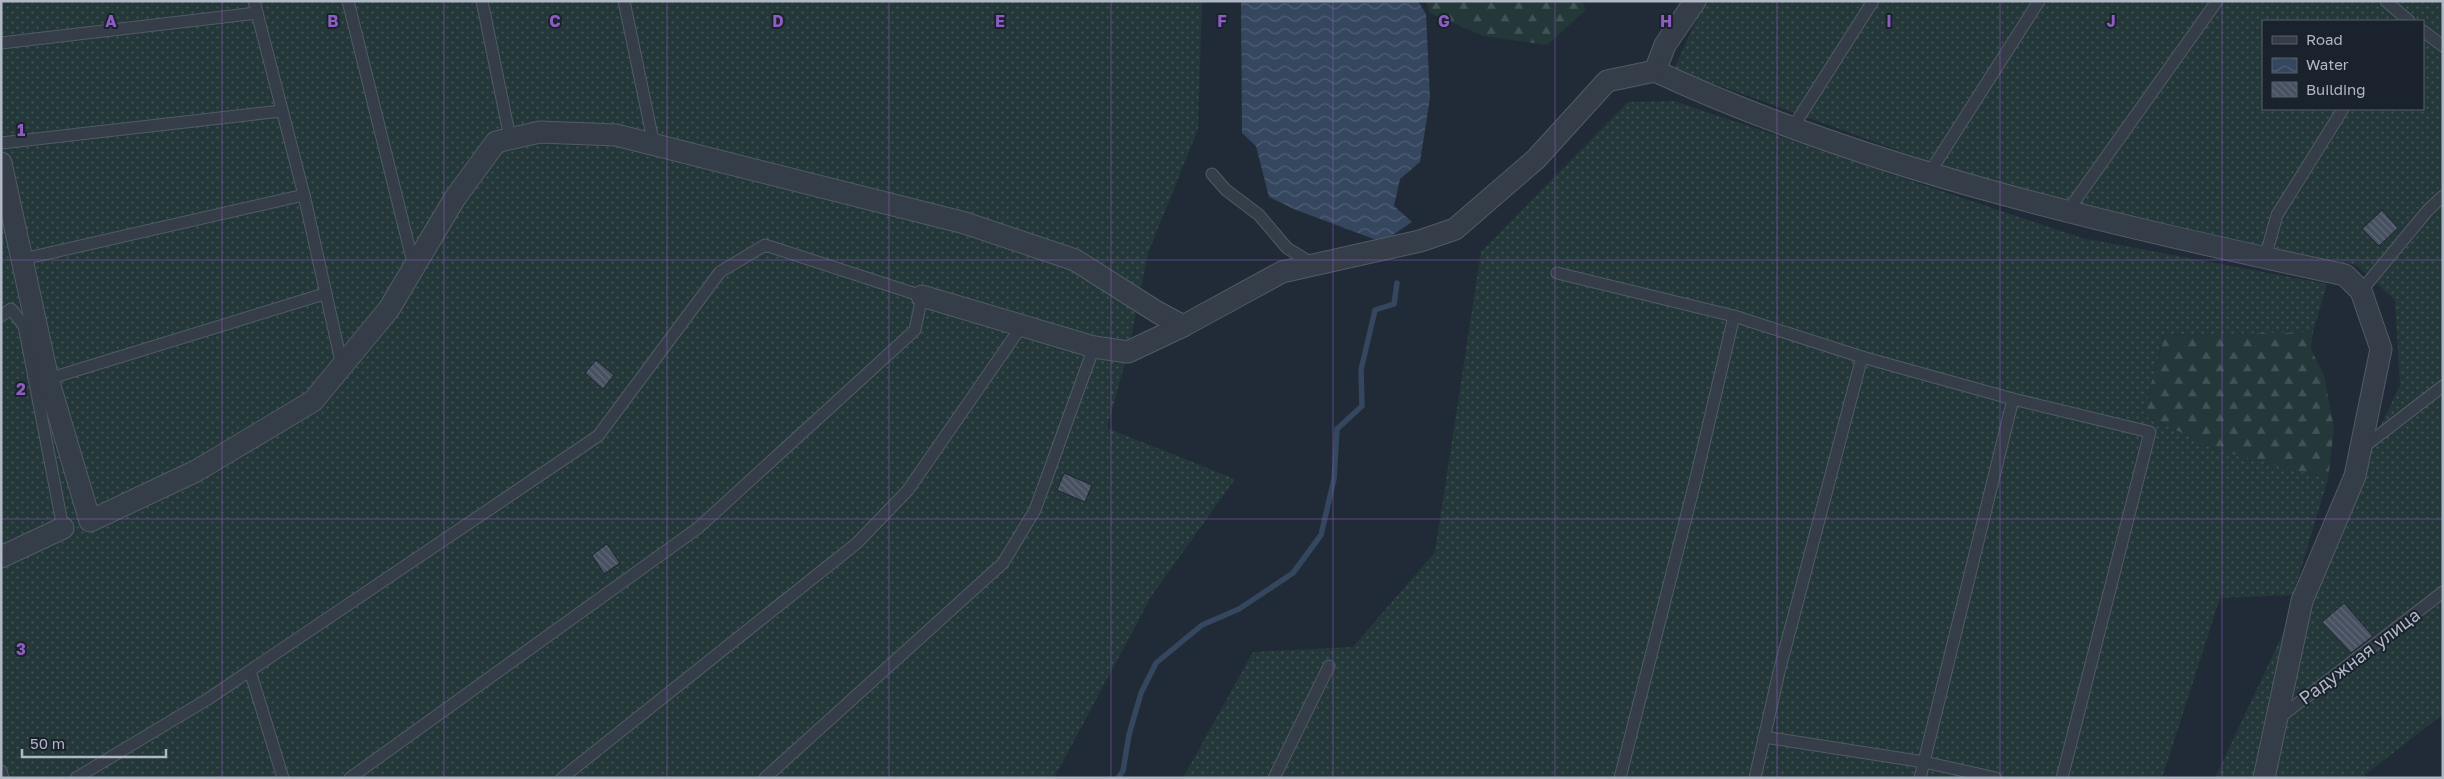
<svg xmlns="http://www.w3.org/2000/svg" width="2444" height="779" font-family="'Golos Text',sans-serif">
<defs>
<pattern id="forest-firs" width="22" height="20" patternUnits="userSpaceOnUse" patternTransform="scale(1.25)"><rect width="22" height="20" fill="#24383a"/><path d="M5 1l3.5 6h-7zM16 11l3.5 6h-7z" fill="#415355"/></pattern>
<pattern id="garden-dots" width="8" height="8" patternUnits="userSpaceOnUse" patternTransform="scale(1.25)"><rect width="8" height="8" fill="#24383a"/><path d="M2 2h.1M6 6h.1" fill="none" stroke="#415355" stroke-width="1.8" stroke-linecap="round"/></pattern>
<pattern id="water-waves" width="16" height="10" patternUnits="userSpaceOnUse" patternTransform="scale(1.25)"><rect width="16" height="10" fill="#35465f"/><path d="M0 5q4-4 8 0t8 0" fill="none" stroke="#505e74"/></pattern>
<pattern id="building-back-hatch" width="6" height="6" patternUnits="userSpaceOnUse" patternTransform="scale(1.25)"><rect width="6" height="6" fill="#475161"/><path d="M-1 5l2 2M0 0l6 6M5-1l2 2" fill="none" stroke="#5f6876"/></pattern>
</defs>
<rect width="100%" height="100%" fill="#212b38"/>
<!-- forest -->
<g fill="url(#forest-firs)">
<path d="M1426,1H1582L1586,10L1547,45L1484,36L1430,13Z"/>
<path d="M2313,332L2311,349L2324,376L2334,429L2328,479L2217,450L2142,414L2165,335Z"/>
</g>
<!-- garden -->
<g fill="url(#garden-dots)" fill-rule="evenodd">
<path d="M1,1H1202L1198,129L1148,253L1128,352L1107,428L1235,479L1152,595L1054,778H1Z"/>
<path d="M1705,1H2443V714L2361,778H2215L2400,385L2395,300L2356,265L2070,213L1674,69ZM2263,21H2423V109H2263Z"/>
<path d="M1674,101L2082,238L2327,284L2313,332L2164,335L2143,415L2217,450L2328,479L2293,595L2220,598L2162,778H1183L1253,652L1353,647L1435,552L1481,252L1628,102Z"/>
</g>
<!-- water -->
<path fill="url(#water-waves)" d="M1241,1H1418L1426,14L1430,98L1420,162L1400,179L1394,206L1412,222L1382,242L1296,210L1269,197L1256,146L1242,133Z"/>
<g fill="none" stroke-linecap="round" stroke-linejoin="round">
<!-- stream -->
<path stroke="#35465f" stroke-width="5.5" d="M1118,778L1123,771L1129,735L1141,693L1156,663L1202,625L1239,609L1293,573L1321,535L1334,479L1337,429L1362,406L1361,370L1375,310L1394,304L1397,283"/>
</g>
<!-- building -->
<g fill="url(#building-back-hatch)" stroke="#1c242f">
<path d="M2382,210L2398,228L2379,246L2362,229Z"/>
<path d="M596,360L614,375L603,389L585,373Z"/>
<path d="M1064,473L1092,485L1085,502L1057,490Z"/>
<path d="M607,544L620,563L604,574L592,555Z"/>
<path d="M2344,603L2373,636L2351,653L2322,622Z"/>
</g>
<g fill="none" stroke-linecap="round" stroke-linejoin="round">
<defs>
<g id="lane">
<path d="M254,1L304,195L342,366"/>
<path d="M348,1L414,267"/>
<path d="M482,1L510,138"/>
<path d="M624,1L654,145"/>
<path d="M2386,1L2409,21"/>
<path d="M2423,31L2443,46"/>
<path d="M1,43L257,13"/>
<path d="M1793,127L1873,1"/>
<path d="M1,143L281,111"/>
<path d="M1930,172L2039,1"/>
<path d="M1212,174L1226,190L1259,215L1287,248L1313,264"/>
<path d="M2067,212L2217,1"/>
<path d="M2265,258L2277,215L2343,109"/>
<path d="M23,259L304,195"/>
<path d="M1557,273L1734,316L1862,357L2013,399L2150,432L2062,778"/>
<path d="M2361,291L2428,210L2443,196"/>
<path d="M1,316L11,309L24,326L63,528"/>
<path d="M48,379L324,294"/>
<path d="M2361,449L2443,386"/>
<path d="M250,671L283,778"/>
<path d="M2279,718L2443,592"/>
<path d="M1764,737L1924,762L1996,778"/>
<path d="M1,771L3,778"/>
<path d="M76,778L208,699L598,436L720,272L765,245L922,296L915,330L698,528L350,778"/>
<path d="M562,778L857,543L908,490L1021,327"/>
<path d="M765,778L1003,563L1035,510L1094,347"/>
<path d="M1274,778L1329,666"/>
<path d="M1620,778L1695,482L1734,316"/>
<path d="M1755,778L1779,672L1862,357"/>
<path d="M1920,778L2013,399"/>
</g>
<g id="street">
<path d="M1695,1L1665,45L1655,71C1870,171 2113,225 2345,275L2361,291L2381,349L2355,476L2302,601L2264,778"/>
<path d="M1,163L48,379L90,521L196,471L313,401L389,309L455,198L496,142L540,132L616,135L965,223L1075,260L1157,312L1183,326"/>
<path d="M922,296L1094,347L1128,352L1183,326L1282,272L1420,241L1455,229L1536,159L1607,81L1655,71"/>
<path d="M1,557L63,528"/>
</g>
</defs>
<!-- lane casing -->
<use href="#lane" stroke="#535a66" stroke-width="13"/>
<!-- street casing -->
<use href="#street" stroke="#535a66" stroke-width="23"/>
<!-- lane -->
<use href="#lane" stroke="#353d49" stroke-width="11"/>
<!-- street -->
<use href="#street" stroke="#353d49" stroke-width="21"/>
</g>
<!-- grid -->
<path fill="none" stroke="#8e5dc1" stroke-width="1" stroke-opacity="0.55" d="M222,1V778M444,1V778M667,1V778M889,1V778M1111,1V778M1333,1V778M1555,1V778M1777,1V778M2000,1V778M2222,1V778M1,260H2443M1,519H2443"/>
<g text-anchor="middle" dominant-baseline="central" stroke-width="4" stroke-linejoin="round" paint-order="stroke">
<!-- street labels -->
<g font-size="18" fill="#b0b7c5" stroke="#1a222d">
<text transform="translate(2359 656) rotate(-37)">Радужная улица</text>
</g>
</g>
<g font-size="16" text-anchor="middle" font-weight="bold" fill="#8e5dc1" stroke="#1a222d" stroke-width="4" stroke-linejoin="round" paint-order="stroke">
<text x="111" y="27">A</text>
<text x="333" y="27">B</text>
<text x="555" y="27">C</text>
<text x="778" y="27">D</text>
<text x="1000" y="27">E</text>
<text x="1222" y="27">F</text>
<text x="1444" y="27">G</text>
<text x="1666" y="27">H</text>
<text x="1889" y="27">I</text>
<text x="2111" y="27">J</text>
<text x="21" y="136">1</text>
<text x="21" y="395">2</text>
<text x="21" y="655">3</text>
</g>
<!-- border -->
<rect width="2444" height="779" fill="none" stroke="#b0b7c5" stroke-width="5"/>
<!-- legend -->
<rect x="2262" y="20" width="162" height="90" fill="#1a222d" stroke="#565e6a"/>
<rect x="2272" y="36" width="25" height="8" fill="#353d49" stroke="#565e6a"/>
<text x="2306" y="45" font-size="15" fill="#b0b7c5">Road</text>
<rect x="2272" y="58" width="25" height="15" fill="url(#water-waves)" stroke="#565e6a"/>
<text x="2306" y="70" font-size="15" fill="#b0b7c5">Water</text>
<rect x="2272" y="82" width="25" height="15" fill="url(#building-back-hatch)" stroke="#565e6a"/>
<text x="2306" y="95" font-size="15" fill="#b0b7c5">Building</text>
<!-- scale -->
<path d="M22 749v8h144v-8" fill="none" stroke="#b0b7c5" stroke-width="2.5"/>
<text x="30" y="749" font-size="15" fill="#b0b7c5" stroke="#1a222d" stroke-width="4" paint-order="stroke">50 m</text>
</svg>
